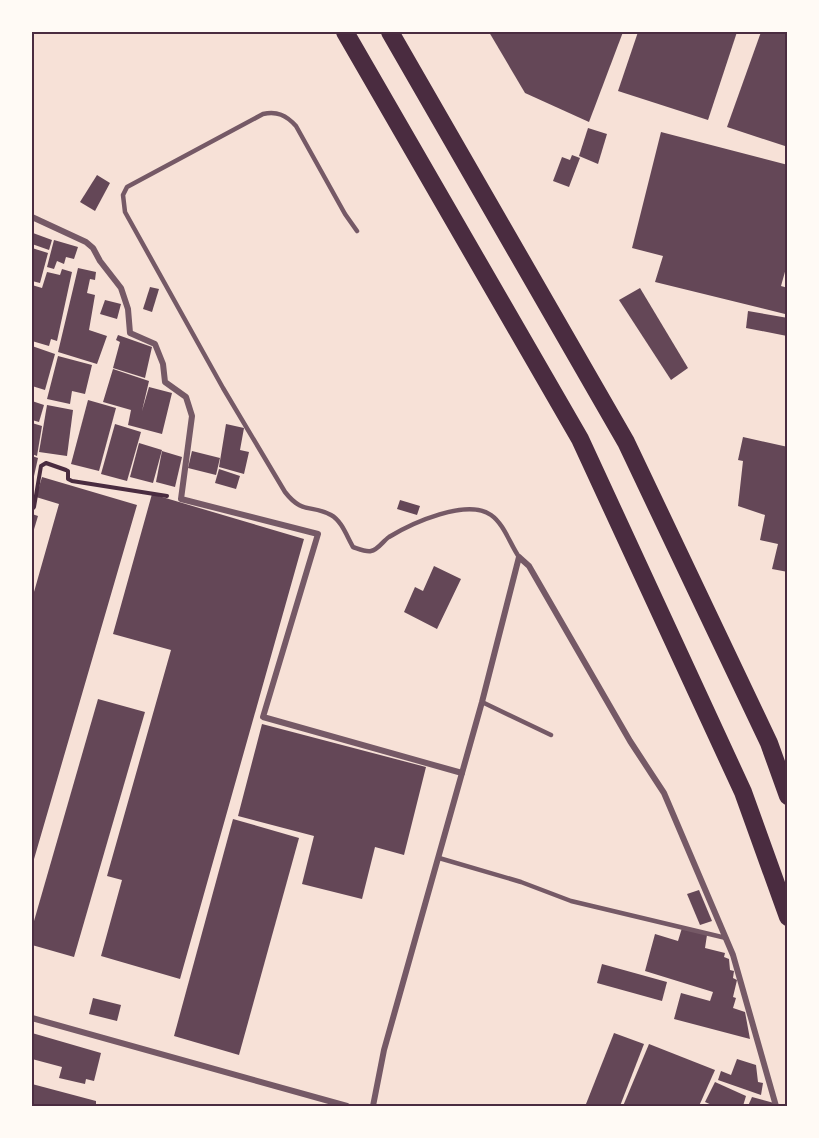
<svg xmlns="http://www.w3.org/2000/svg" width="819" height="1138" font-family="'Libre Baskerville',serif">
<rect width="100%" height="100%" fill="#f7e1d7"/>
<!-- building -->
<g fill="#644757">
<path d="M489,32H623L589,122L525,93Z"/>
<path d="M638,32H737L708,120L618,91Z"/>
<path d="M761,32H788V147L727,127Z"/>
<path d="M588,128L607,134L598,164L579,156Z"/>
<path d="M661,132L788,165V261L781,286L788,288V311L785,314L655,282L663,256L632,248Z"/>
<path d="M572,155L580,158L569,187L553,181L562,157L570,160Z"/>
<path d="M97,175L110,183L95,211L80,202Z"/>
<path d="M33,233L52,240L49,250L32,244Z"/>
<path d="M54,240L78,247L74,259L66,257L64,264L57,261L54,269L47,267Z"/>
<path d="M32,248L48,253L40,283L32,281Z"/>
<path d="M78,268L96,272L95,280L90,279L87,293L95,295L89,330L107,336L97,364L58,352Z"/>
<path d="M62,269L72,272L57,341L51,339L49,346L32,341V285L42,288L47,272L60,275Z"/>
<path d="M150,287L159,289L152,312L143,309Z"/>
<path d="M640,288L688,368L671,380L619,300Z"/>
<path d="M105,300L121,304L117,319L100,314Z"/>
<path d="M748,311L788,318L787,336L746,328Z"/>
<path d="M118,335L152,347L145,378L113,368L120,342L116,340Z"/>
<path d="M32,346L55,354L45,390L32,386Z"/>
<path d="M58,356L92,365L85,394L72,391L70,404L47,399Z"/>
<path d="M113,369L149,381L142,411L149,387L172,393L162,434L128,425L131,410L103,402Z"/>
<path d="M88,400L116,408L99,471L71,464Z"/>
<path d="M32,401L44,405L39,422L32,420Z"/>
<path d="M47,405L73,410L67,456L39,452Z"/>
<path d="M32,423L42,426L37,456L32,454Z"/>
<path d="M115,424L141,432L127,481L101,474Z"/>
<path d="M226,424L244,428L240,450L249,452L244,474L219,467Z"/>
<path d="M743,437L788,447V572L772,569L778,544L760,540L765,515L738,506L743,461L738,460Z"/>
<path d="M139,443L162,450L153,483L130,477Z"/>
<path d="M162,451L182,457L175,487L156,482Z"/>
<path d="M192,451L220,458L216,475L188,468Z"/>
<path d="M32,456L38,458L34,476L32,475Z"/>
<path d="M219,469L240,476L236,489L215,483Z"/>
<path d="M42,477L137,505L32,866V599L59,504L36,497Z"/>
<path d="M152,494L304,539L180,979L101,956L122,880L107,876L171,650L113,634Z"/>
<path d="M400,500L420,506L417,515L397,509Z"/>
<path d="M32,514L38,516L32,536Z"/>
<path d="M434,566L461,579L437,629L404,612L415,587L423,591Z"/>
<path d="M98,699L145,712L74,957L32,945V928Z"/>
<path d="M262,724L426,767L404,855L375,847L362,899L302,884L314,836L238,816Z"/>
<path d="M233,819L299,838L239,1055L174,1036Z"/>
<path d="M699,890L712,921L700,925L687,894Z"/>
<path d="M682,928L707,935L705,948L725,953L724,957L729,959L730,970L734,971L733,978L737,980L733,997L736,998L733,1008L745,1012L750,1039L674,1019L681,993L710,1001L713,992L645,971L655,934L678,941Z"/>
<path d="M602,964L667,982L662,1001L597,983Z"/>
<path d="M93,998L121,1005L117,1021L89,1014Z"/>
<path d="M32,1033L101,1053L94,1081L86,1079L85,1084L59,1078L62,1067L32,1059Z"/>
<path d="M614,1033L644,1044L620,1106H592L586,1104Z"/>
<path d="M649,1044L715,1070L699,1106H623Z"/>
<path d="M737,1059L756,1065L758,1082L763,1083L761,1095L718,1080L721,1071L731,1075Z"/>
<path d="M715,1082L746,1096L743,1106H714L705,1102Z"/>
<path d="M32,1084L96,1101V1106H32Z"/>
<path d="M752,1097L774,1103L773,1106H748Z"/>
</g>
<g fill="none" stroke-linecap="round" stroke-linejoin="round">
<!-- path -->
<path stroke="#4a2c40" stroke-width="4" d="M32,509L34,507L41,466L46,463L66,470L68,471V479L72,481L167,496"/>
<!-- service -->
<g stroke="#755966" stroke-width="4.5">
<path d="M357,231L345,214L296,126C286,115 277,111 263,114L127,187L123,195L125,212L223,388L285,492C303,515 311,504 331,515C342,521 347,537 353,547C359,549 366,552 371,551C378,550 383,541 389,537C412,523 467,498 491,515C504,524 510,544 519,557"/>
<path d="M482,702L551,735"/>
<path d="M439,858L521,882L571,901L726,938"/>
</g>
<!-- minor -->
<g stroke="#755966" stroke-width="6">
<path d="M32,217L86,242L93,248L100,261L121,288L128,309L130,333L155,344L163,364L165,382L186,397L192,416L181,499L318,534L263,717L462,773"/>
<path d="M32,1018L347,1106"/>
<path d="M373,1106L384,1050L482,702L519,557L529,566L630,741L664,793L733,955L776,1106"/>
</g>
<!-- motorway -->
<g stroke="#4a2c40" stroke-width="18">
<path d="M345,32L580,439L743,792L788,917"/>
<path d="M390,32L626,442L769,743L788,796"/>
</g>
</g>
<!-- border -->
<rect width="819" height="1138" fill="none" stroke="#fffaf5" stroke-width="66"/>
<rect x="33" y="33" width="753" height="1072" fill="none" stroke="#4a2c40" stroke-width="2"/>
</svg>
